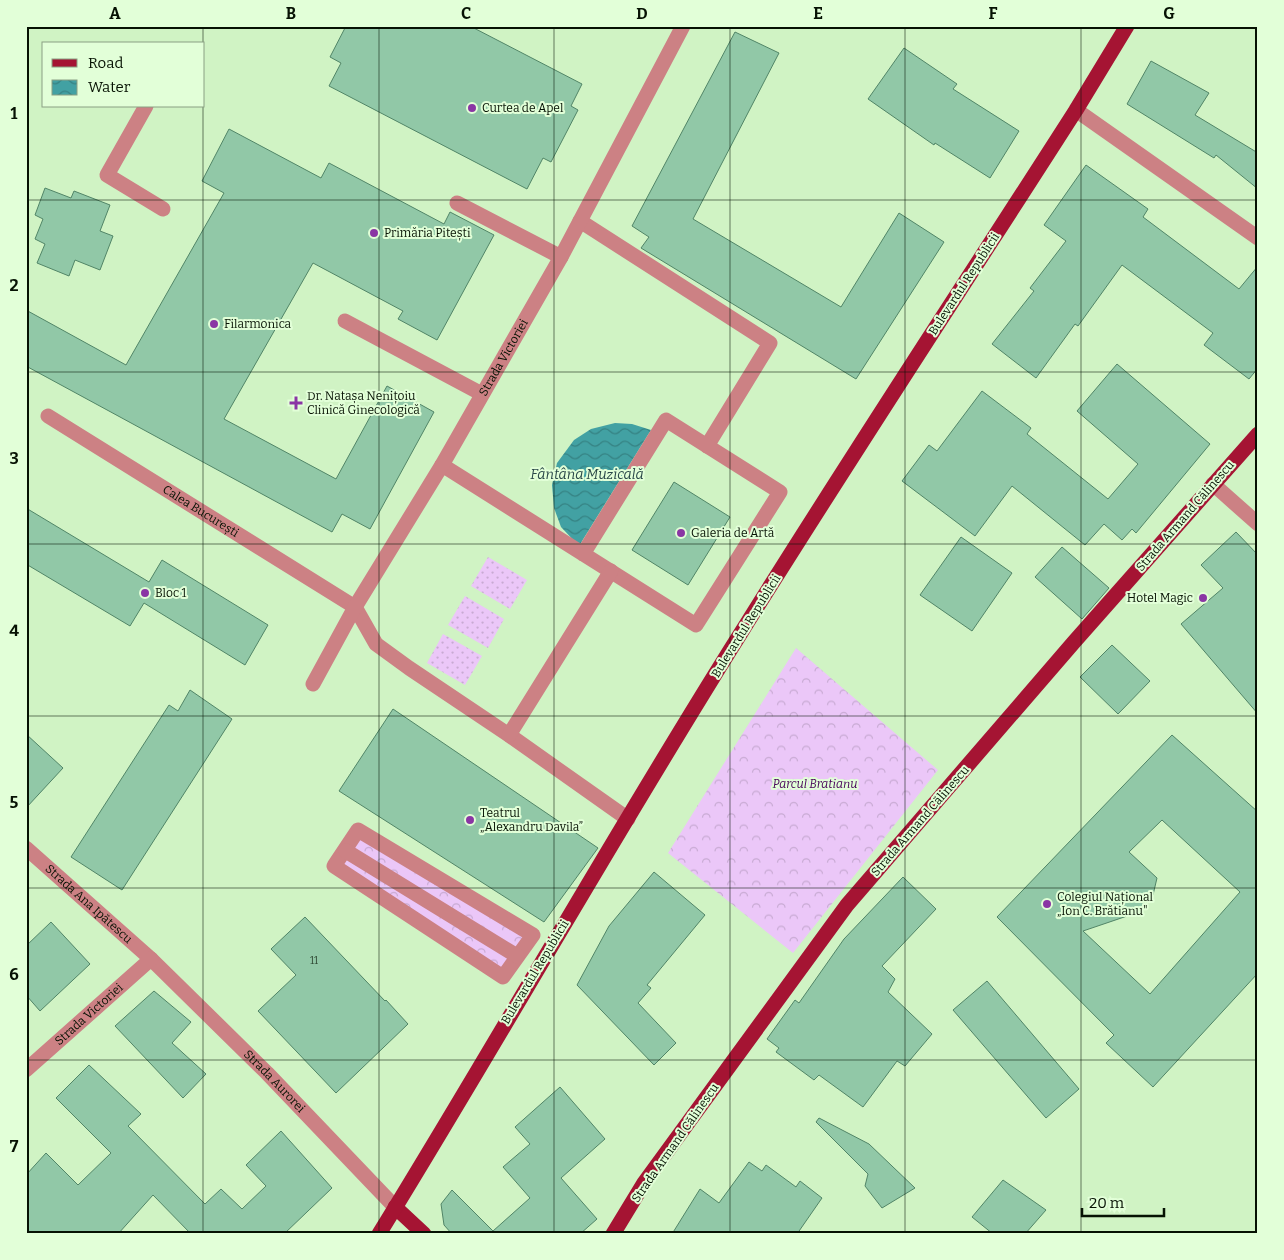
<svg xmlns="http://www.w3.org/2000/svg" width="1284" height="1260" font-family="Bitter,serif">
<defs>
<pattern id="grass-dots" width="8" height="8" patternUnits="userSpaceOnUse" patternTransform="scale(1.25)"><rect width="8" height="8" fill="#ebc7f8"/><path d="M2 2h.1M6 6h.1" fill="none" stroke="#c8aad3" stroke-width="1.8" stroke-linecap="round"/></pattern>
<pattern id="forest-crowns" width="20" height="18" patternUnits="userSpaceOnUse" patternTransform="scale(1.25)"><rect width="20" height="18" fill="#ebc7f8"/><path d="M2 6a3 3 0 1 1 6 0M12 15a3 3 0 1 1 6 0" fill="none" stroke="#c8aad3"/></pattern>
<pattern id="water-waves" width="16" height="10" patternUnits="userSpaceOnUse" patternTransform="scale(1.25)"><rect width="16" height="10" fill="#42a1a3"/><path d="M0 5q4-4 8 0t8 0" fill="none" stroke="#358283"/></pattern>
</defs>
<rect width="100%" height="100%" fill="#d0f3c4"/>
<!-- grass -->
<g fill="url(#grass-dots)">
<path d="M488,557L527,580L510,609L471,586Z"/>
<path d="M465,596L504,619L488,648L448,625Z"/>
<path d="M443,634L482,656L465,685L427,663Z"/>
</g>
<!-- forest -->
<g fill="url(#forest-crowns)">
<path d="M796,648L938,770L793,953L668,853Z"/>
<path d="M359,835L528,936L517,951L349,850Z"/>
<path d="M346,855L513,957L502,972L338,866Z"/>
</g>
<!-- water -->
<path fill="url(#water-waves)" d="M615,423L632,424L651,430L579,546L561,527L554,508L552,485L557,463L574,440L591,429Z"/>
<!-- building -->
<g fill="#91c8a7" stroke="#518567" fill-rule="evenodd">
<path d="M346,26H470L582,84L571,106L578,110L551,162L543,158L527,189L329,86L341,63L330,57Z"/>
<path d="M735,32L779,53L693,219L841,307L899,213L944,242L856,379L641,248L649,237L632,226Z"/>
<path d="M904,48L957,84L953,89L1019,131L990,178L935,143L934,145L868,99Z"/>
<path d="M1151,61L1209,93L1195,115L1258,153V189L1216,155L1214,158L1127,104Z"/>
<path d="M229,129L321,178L329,163L444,224L450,212L494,235L437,340L398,319L403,311L313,263L224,419L336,479L387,386L434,412L370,529L342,514L332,532L26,366V310L126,365L224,193L202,181Z"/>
<path d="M1086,165L1148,209L1143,217L1239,289L1258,266V368L1249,379L1204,345L1213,333L1122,265L1078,326L1075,324L1036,378L992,344L1034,291L1030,288L1066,241L1044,225Z"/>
<path d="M45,188L71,198L74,191L110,205L100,231L113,236L100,270L75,260L69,276L37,263L45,244L35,239L43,219L35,215Z"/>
<path d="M1117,364L1210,444L1136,533L1132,529L1122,540L1104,524L1085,545L1012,486L975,536L902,481L929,445L937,451L982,391L1031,428L1027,434L1108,499L1138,464L1077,411Z"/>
<path d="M674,482L730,517L688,585L632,550Z"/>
<path d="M26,508L149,582L162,560L268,625L245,665L144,603L130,626L26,564Z"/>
<path d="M1236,532L1258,555V714L1181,624L1223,588L1201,565Z"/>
<path d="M961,537L1012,573L972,631L920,595Z"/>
<path d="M1062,547L1109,588L1082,619L1035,577Z"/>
<path d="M1112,645L1150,681L1118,714L1080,677Z"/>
<path d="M190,690L232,719L122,890L71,857L169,705L178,711Z"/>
<path d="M393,709L598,848L544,922L339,791Z"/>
<path d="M26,734L63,768L26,808Z"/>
<path d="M1172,735L1258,812V973L1153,1087L1106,1043L1114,1035L997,917ZM1162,820L1240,892L1150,994L1083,931L1136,913L1153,895L1157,878L1129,852Z"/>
<path d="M654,872L705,915L647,985L651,988L638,1003L676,1043L654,1065L577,985L609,926Z"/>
<path d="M903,877L936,909L882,966L895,979L888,992L932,1034L905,1066L897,1061L863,1107L819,1075L814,1080L776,1052L779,1048L767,1039L795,1000L799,1003L844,939Z"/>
<path d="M305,917L385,1001L386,1000L408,1024L336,1093L258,1011L296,975L271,949Z"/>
<path d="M51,922L90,964L40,1011L26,995V946Z"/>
<path d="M987,981L1079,1089L1046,1118L953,1010Z"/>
<path d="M154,991L191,1022L172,1043L206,1074L183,1098L115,1026Z"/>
<path d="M89,1065L141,1114L128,1126L205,1204L221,1189L242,1209L266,1186L246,1165L281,1131L332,1188L284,1234H191L153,1195L118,1234H26V1175L46,1153L78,1185L111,1153L56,1098Z"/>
<path d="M560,1087L605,1139L561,1178L597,1219L580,1234H452L444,1225L441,1204L452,1190L493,1231L530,1198L503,1167L530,1144L515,1127Z"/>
<path d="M819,1118L869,1144L915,1188L882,1208L865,1186L868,1174L816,1122Z"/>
<path d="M749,1162L762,1171L766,1165L796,1187L800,1181L822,1198L797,1234H672L700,1189L719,1203Z"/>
<path d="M1003,1180L1046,1210L1025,1234H993L972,1217Z"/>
</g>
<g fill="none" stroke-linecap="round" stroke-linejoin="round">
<!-- street -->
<g stroke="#cc8184" stroke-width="15">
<path d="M146,106L107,175L163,209"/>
<path d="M1076,110L1258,238"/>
<path d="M457,203L561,257"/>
<path d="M580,221L770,343L707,446"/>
<path d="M345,321L482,394"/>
<path id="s1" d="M48,416L355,607L376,644L409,668L509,735L628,819"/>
<path d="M442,465L696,625L780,492L666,420L583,554"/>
<path d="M1213,484L1258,524"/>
<path id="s2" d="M313,684L355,607L442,465L561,257L683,26"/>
<path d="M509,735L611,571"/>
<path d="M358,830L533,935L503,977L334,866Z"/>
<path id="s3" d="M26,848L151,959L267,1073L395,1207"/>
<path d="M346,851L517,956"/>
<path id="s4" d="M26,1070L151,959"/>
</g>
<!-- primary -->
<g stroke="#a51433" stroke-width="15">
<path d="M395,1207L424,1234"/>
<path d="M379,1234C501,1036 615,833 739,636C849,459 964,285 1076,110L1127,26"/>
<path d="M613,1234L644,1183L847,905L1074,642L1258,434"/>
</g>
</g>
<!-- grid -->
<path fill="none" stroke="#061203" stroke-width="1" stroke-opacity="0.55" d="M203,26V44M379,26V1234M554,26V1234M730,26V1234M905,26V1234M1081,26V1234M203,106V1234M26,200H1258M26,372H1258M26,544H1258M26,716H1258M26,888H1258M26,1060H1258"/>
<!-- markers -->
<g fill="#8a36a4" stroke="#e2ffd8" stroke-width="2">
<circle cx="472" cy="108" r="5"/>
<circle cx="374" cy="233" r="5"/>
<circle cx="214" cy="324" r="5"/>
<path d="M293.5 395.5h5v5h5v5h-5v5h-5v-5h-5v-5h5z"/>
<circle cx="681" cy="533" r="5"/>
<circle cx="145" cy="593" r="5"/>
<circle cx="1203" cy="598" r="5"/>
<circle cx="470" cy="820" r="5"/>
<circle cx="1047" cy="904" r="5"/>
</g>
<g text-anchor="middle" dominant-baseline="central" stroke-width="4" stroke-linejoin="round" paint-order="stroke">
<!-- number labels -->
<g font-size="10" fill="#29402c">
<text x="314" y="961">11</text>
</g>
<!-- poi labels -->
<g font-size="12" fill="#061203" stroke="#e2ffd8" text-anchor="start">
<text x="482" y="108">Curtea de Apel</text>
<text x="384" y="233">Primăria Pitești</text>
<text x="224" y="324">Filarmonica</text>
<text x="307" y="396">Dr. Natașa Nenițoiu<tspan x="307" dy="14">Clinică Ginecologică</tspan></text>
<text x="691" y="533">Galeria de Artă</text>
<text x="155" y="593">Bloc 1</text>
<text x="1193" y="598" text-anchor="end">Hotel Magic</text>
<text x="480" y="813">Teatrul<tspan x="480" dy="14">„Alexandru Davila”</tspan></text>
<text x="1057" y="897">Colegiul Național<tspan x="1057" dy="14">„Ion C. Brătianu"</tspan></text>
</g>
<!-- street labels -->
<g font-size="12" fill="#061203" stroke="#e2ffd8">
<text transform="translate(964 284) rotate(-57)">Bulevardul Republicii</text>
<text stroke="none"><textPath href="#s2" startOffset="378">Strada Victoriei</textPath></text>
<text stroke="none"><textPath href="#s1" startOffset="180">Calea București</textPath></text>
<text transform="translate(1185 516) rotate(-49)">Strada Armand Călinescu</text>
<text transform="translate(746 626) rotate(-58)">Bulevardul Republicii</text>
<text transform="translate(920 821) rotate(-49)">Strada Armand Călinescu</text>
<text stroke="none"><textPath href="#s3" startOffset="84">Strada Ana Ipătescu</textPath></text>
<text transform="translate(535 972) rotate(-59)">Bulevardul Republicii</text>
<text stroke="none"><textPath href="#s4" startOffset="84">Strada Victoriei</textPath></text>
<text stroke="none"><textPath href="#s3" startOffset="341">Strada Aurorei</textPath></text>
<text transform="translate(675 1143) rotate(-55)">Strada Armand Călinescu</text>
</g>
<!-- park labels -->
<g font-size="12" font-style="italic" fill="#470158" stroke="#e2ffd8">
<text x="815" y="784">Parcul Bratianu</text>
</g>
<!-- water labels -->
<g font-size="14" font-style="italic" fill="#2b4949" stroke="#e2ffd8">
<text x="587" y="474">Fântâna Muzicală</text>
</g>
</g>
<!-- border -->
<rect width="1284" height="1260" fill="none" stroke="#e2ffd8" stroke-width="55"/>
<!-- legend -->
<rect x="42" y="42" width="162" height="65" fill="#e2ffd8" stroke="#8aa083"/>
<rect x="52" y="59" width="25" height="8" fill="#a51433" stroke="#8aa083"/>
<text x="88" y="68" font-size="15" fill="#061203">Road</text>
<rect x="52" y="80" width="25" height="15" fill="url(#water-waves)" stroke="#8aa083"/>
<text x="88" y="92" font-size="15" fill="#061203">Water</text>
<!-- scale -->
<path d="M1082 1208v8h82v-8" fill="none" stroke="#061203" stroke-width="2.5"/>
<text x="1089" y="1208" font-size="15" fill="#061203" stroke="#e2ffd8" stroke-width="4" paint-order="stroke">20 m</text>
<rect x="28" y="28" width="1228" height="1204" fill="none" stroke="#061203" stroke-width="2"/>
<g font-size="16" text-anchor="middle" font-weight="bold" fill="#061203">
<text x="115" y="19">A</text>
<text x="291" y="19">B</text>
<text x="466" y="19">C</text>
<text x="642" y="19">D</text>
<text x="818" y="19">E</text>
<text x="993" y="19">F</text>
<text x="1169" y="19">G</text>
<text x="14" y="119">1</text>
<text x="14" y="291">2</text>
<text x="14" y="464">3</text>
<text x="14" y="636">4</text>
<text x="14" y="808">5</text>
<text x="14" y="980">6</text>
<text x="14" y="1152">7</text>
</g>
</svg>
